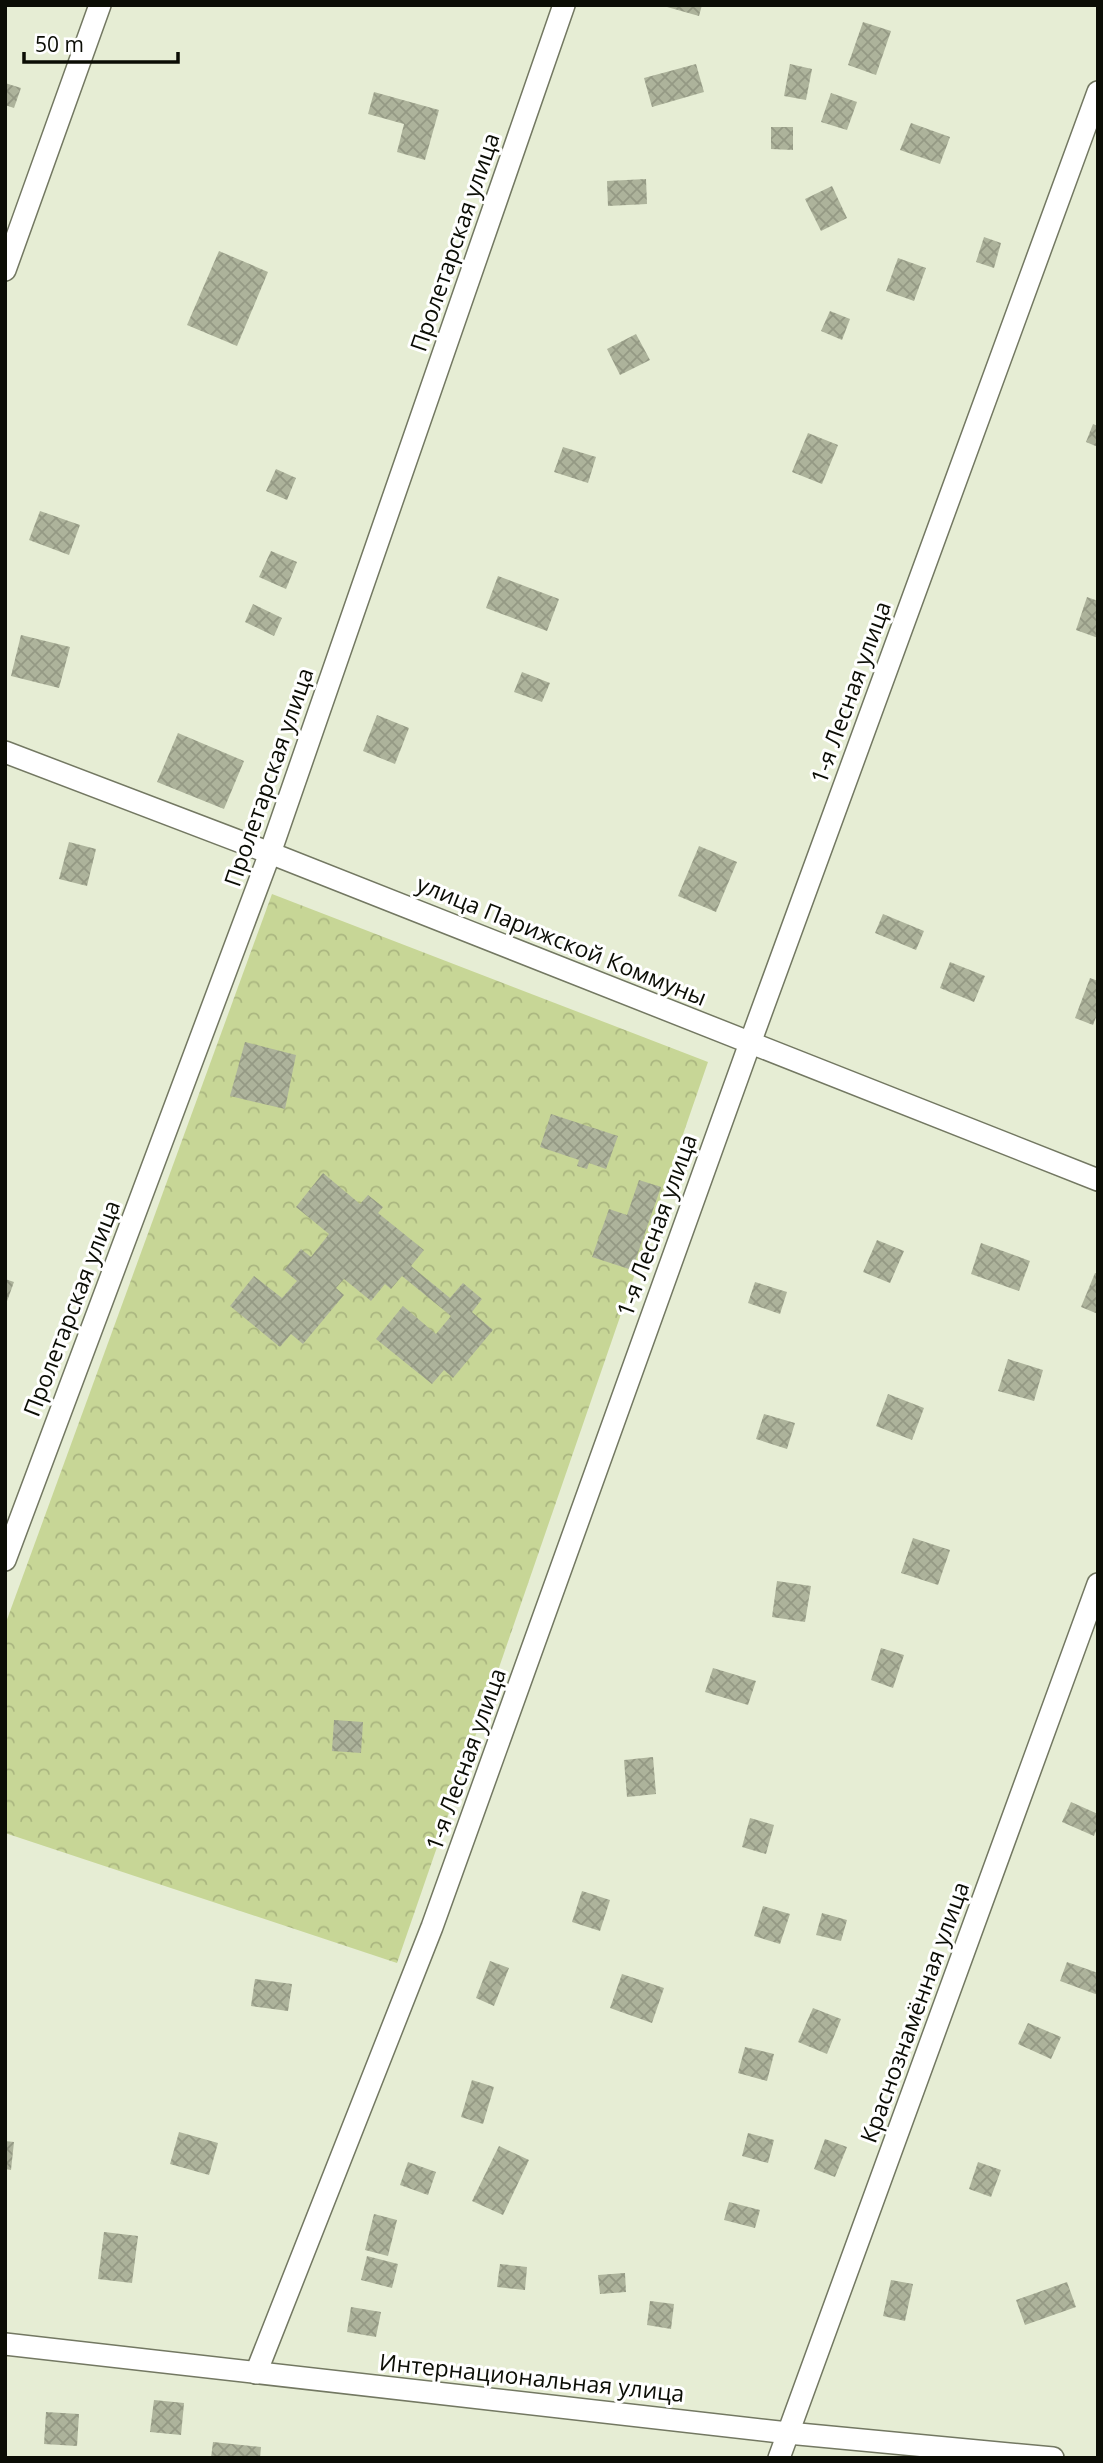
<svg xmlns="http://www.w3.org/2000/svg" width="1103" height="2463" font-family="'Open Sans',sans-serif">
<defs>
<pattern id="forest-crowns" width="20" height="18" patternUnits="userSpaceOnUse" patternTransform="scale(1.75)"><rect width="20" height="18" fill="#c7d696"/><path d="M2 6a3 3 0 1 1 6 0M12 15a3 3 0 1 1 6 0" fill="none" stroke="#aab680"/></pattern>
<pattern id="building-cross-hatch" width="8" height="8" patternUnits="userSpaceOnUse" patternTransform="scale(1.75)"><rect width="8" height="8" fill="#adb39b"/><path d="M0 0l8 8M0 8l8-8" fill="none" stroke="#949984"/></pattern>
</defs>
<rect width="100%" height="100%" fill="#e6edd4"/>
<!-- forest -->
<path fill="url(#forest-crowns)" d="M272,894L708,1062L397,1963L5,1833V1625Z"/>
<!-- building -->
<g fill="url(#building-cross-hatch)">
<path d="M660,5H702L699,16Z"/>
<path d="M863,22L891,31L876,75L848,65Z"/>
<path d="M696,64L704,92L652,107L644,78Z"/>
<path d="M790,64L812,69L806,100L784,96Z"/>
<path d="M5,83L21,88L14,108L5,105Z"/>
<path d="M374,92L439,110L425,160L397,152L404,124L368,114Z"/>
<path d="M831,93L857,102L847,130L821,122Z"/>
<path d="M911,123L950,137L940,164L900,150Z"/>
<path d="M771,127H793V150L771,149Z"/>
<path d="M646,179L647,204L608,206L607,181Z"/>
<path d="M832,186L847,218L821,231L805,199Z"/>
<path d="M984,237L1001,243L994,268L976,262Z"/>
<path d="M219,251L268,272L237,346L187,325Z"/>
<path d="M898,258L926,268L914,301L886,291Z"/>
<path d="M830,311L850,319L842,340L821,331Z"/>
<path d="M636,334L650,360L620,375L607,349Z"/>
<path d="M1093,424L1098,426V447L1086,442Z"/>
<path d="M808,433L838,445L822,484L792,472Z"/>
<path d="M563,447L596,457L588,483L554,472Z"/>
<path d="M276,469L296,478L287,500L266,491Z"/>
<path d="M40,511L80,525L69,555L29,540Z"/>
<path d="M271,551L297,562L286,589L259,577Z"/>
<path d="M498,576L559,599L547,631L486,608Z"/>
<path d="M1087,597L1098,601V638L1076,630Z"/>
<path d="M253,604L282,618L274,636L245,622Z"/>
<path d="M21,635L70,647L59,688L11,676Z"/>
<path d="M522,672L550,683L542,702L514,692Z"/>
<path d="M377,715L409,728L395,764L363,751Z"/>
<path d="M178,733L244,761L224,809L157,782Z"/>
<path d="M69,842L96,849L87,886L59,879Z"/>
<path d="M699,846L737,862L716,912L678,896Z"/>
<path d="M883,914L924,931L916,950L875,933Z"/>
<path d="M950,962L985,976L974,1002L940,988Z"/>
<path d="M1090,978L1098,981V1012L1093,1025L1075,1018Z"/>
<path d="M245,1042L296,1055L285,1109L230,1096Z"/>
<path d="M551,1114L618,1136L606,1169L589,1163L587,1169L577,1166L579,1160L540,1147Z"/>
<path d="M323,1173L360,1204L368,1195L383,1207L378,1213L424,1250L411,1266L450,1298L463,1283L482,1299L472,1312L493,1330L453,1378L444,1370L432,1384L376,1339L403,1306L436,1334L451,1316L402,1276L391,1289L385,1284L371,1301L344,1279L336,1288L344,1295L303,1344L291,1334L280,1347L230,1306L254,1276L282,1298L297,1281L284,1270L301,1249L311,1257L329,1234L296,1207Z"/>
<path d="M639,1180L661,1187L632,1270L592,1257L609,1209L627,1215Z"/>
<path d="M877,1240L904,1251L890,1283L863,1272Z"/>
<path d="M981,1243L1030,1261L1019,1291L971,1274Z"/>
<path d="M1095,1273L1098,1274V1314L1081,1307Z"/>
<path d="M5,1279L14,1282L6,1304H5Z"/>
<path d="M755,1282L787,1292L780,1314L748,1303Z"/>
<path d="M1008,1359L1043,1370L1034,1401L998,1391Z"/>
<path d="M888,1394L924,1408L912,1440L876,1426Z"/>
<path d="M764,1414L795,1423L787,1449L756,1439Z"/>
<path d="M913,1538L950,1550L938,1585L901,1573Z"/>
<path d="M777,1581L811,1586L805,1622L772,1617Z"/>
<path d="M881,1648L904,1655L893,1688L871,1680Z"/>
<path d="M713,1668L756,1681L748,1705L705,1692Z"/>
<path d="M334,1720L363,1722L361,1753L332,1751Z"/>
<path d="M653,1757L656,1794L627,1797L624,1760Z"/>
<path d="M1071,1802L1098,1814V1826L1094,1836L1062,1822Z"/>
<path d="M750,1818L774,1825L766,1854L742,1847Z"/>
<path d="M582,1891L610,1900L600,1931L572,1922Z"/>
<path d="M763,1906L790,1914L780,1944L754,1936Z"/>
<path d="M822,1913L847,1920L841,1941L816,1935Z"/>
<path d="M490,1961L509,1968L494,2006L476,1998Z"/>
<path d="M1067,1962L1098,1973V1995L1060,1981Z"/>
<path d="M622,1974L664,1988L652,2023L610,2008Z"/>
<path d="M255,1979L292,1984L288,2011L251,2006Z"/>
<path d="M813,2008L841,2019L827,2054L798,2042Z"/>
<path d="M1028,2023L1061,2037L1051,2059L1018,2044Z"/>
<path d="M745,2047L774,2054L767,2081L738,2073Z"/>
<path d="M472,2080L494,2087L483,2124L461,2117Z"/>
<path d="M179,2132L218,2143L209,2175L170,2164Z"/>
<path d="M748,2133L774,2140L768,2163L742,2156Z"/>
<path d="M825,2139L847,2147L835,2177L814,2169Z"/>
<path d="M5,2141L14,2142L11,2170L5,2169Z"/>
<path d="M499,2146L529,2160L503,2215L472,2201Z"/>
<path d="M408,2162L436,2172L428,2195L400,2185Z"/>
<path d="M978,2162L1001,2170L991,2197L969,2189Z"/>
<path d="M729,2202L760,2210L755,2228L724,2220Z"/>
<path d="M374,2214L397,2220L388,2256L365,2250Z"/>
<path d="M104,2232L138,2236L132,2283L98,2279Z"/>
<path d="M367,2256L398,2264L392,2288L361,2280Z"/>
<path d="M500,2264L527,2267L525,2290L497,2287Z"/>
<path d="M625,2273L626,2292L600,2294L598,2275Z"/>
<path d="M891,2280L913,2284L905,2321L883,2316Z"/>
<path d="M1067,2282L1076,2307L1025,2325L1016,2300Z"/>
<path d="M650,2301L674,2304L671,2329L647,2325Z"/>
<path d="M351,2307L381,2312L376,2337L347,2332Z"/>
<path d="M154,2400L184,2403L181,2435L150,2432Z"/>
<path d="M46,2412L79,2414L77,2446L44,2444Z"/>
<path d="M213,2442L261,2447L260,2458H211Z"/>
</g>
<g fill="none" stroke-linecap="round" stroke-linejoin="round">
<defs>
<g id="street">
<path d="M5,270L100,5"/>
<path d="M5,752L270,853L1098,1180"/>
<path d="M5,1560L270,853L564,5"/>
<path d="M5,2344L788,2433L1053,2458"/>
<path d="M256,2373L432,1927L750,1043L1098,92"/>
<path d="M779,2458L1098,1584"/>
</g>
</defs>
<!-- street casing -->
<use href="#street" stroke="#737862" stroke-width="24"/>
<!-- street -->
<use href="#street" stroke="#fff" stroke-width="21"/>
</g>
<g text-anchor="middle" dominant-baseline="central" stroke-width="6" stroke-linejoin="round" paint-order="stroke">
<!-- street labels -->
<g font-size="23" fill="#0b0d05" stroke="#fff">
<text transform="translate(454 242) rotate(-71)">Пролетарская улица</text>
<text transform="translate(850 692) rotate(-70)">1-я Лесная улица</text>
<text transform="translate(268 777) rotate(-71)">Пролетарская улица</text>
<text transform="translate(562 940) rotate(22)">улица Парижской Коммуны</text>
<text transform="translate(656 1225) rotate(-70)">1-я Лесная улица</text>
<text transform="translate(71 1308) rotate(-69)">Пролетарская улица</text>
<text transform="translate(465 1759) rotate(-70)">1-я Лесная улица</text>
<text transform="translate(914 2012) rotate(-70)">Краснознамённая улица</text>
<text transform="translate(532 2377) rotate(6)">Интернациональная улица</text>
</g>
</g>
<!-- border -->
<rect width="1103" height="2463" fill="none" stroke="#0b0d05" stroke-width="14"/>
<!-- scale -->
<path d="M24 52v10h154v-10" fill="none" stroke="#0b0d05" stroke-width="3.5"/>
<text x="35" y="52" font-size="21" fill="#0b0d05" stroke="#ffffff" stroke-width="5" paint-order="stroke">50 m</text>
</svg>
